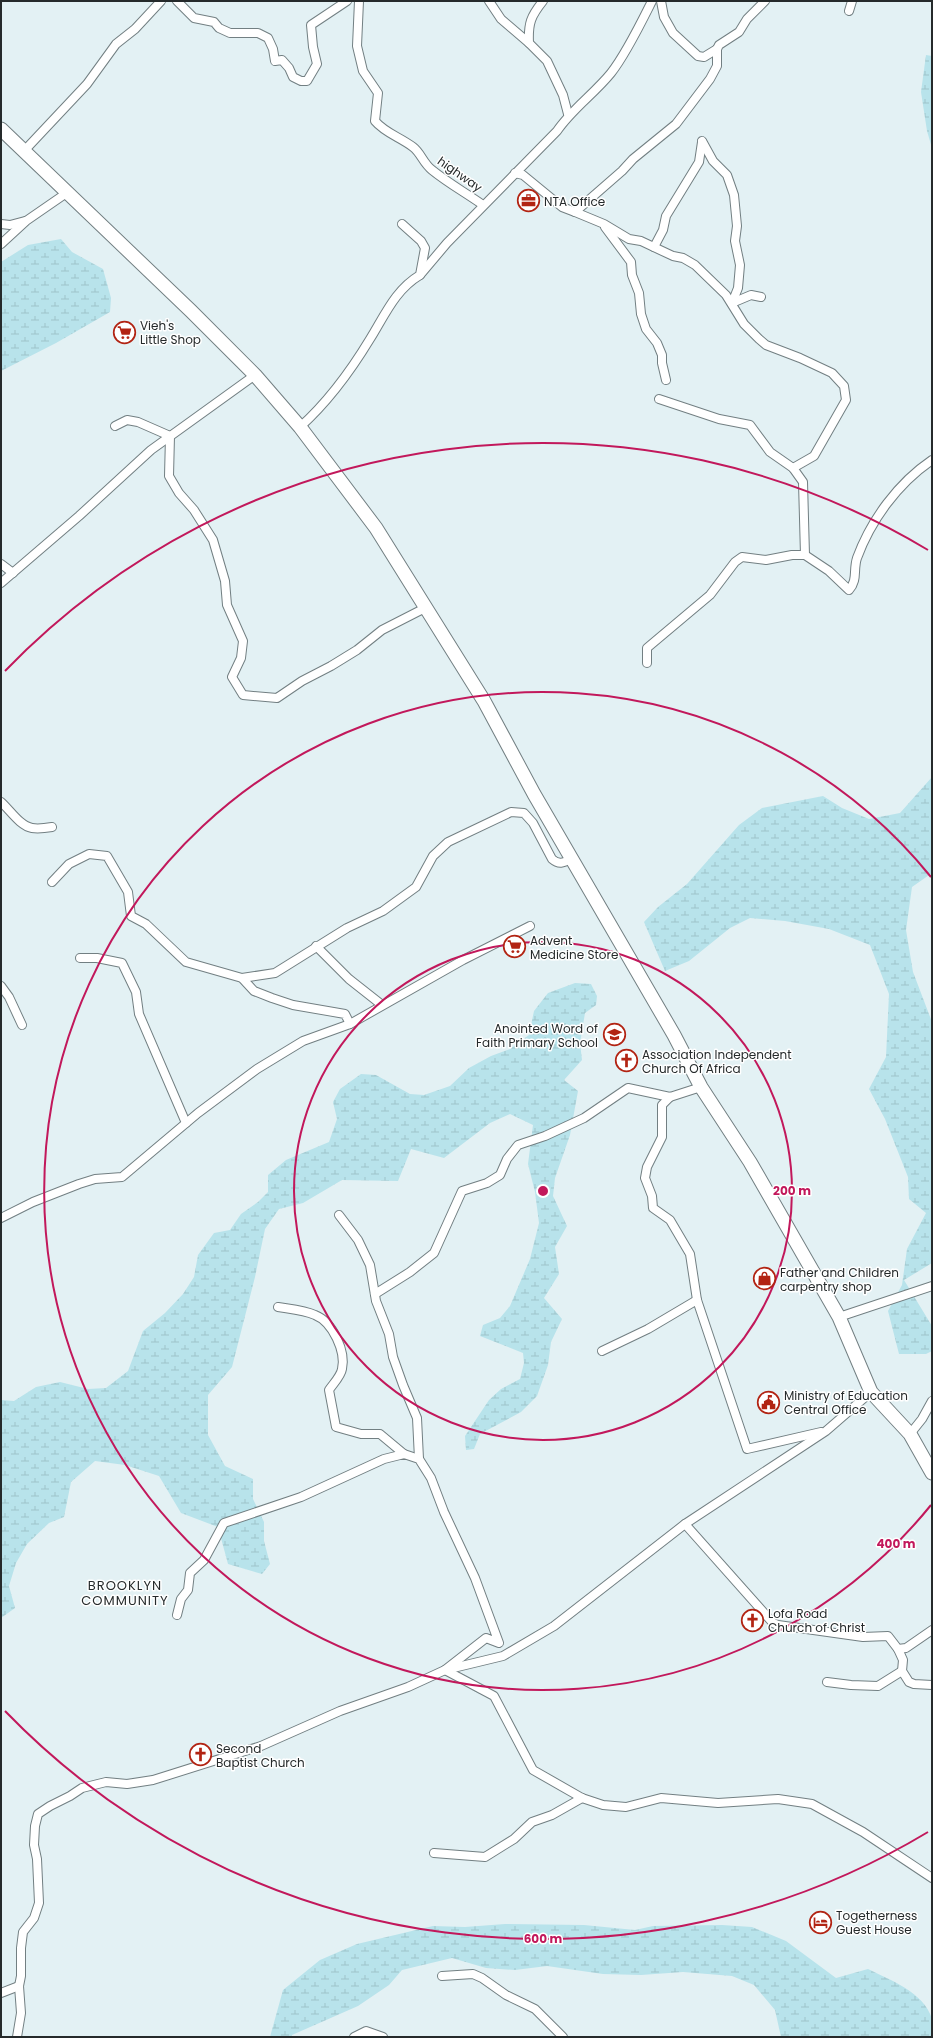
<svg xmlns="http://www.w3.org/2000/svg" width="933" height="2038" font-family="Poppins,sans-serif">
<defs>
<pattern id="wetland-marsh" width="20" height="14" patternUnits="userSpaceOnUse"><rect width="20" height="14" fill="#b8e3eb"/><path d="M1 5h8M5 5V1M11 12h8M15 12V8" fill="none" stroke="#9ec3ca"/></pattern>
</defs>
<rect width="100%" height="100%" fill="#e3f1f4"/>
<!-- wetland -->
<g fill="url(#wetland-marsh)">
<path d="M926,55L932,56V148L927,131L921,92Z"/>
<path d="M61,239L72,252L103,269L111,298L110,312L56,343L1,371V262L28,245Z"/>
<path d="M932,777V873L912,887L906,930L913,972L932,1022V1263L904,1280L932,1326V1351L926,1354H899L888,1311L902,1285L907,1249L926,1213L909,1199L908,1177L885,1119L869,1089L886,1057L889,994L870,945L829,929L785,921L750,918L730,928L689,961L665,971L644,922L658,907L687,884L739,825L762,808L823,796L842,808L869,819L900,813Z"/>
<path d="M575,983L591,984L597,996L596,1005L585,1013L580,1043L582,1060L564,1080L578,1091L570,1135L555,1178L553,1196L567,1226L555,1247L559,1274L544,1298L562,1319L551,1342L548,1365L537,1396L521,1412L480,1434L474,1449L466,1450L465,1436L489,1400L501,1389L520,1379L524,1363L523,1353L480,1336L483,1325L500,1318L510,1306L530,1259L539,1223L535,1192L528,1164L533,1125L510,1114L490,1123L444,1158L411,1149L398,1181L342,1180L303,1203L279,1209L265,1229L255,1277L232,1367L208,1395V1435L225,1466L253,1479V1499L264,1522V1541L270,1564L262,1574L228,1564L218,1527L181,1513L159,1476L125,1465L95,1461L71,1482L64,1517L49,1523L27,1544L16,1563L9,1586L15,1608L1,1618V1400L14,1401L36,1387L60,1382L88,1389L106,1388L128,1371L143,1331L165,1313L183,1294L194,1277L198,1255L214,1233L230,1230L241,1214L258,1202L268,1192V1175L286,1160L329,1142L337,1119L333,1102L340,1089L361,1074L376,1075L410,1094L424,1095L450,1086L469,1068L491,1056L510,1049L529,1035L534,1011L548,993Z"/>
<path d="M505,1924L584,1925L635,1930L653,1926L722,1925L752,1927L786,1941L836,1978L868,1969C890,1980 924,1992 932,2019C933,2024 932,2031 932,2037H781L775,2010L754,1985L732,1976L683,1972L641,1975L603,1974L547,1966L515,1970L486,1968L452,1958L402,1970L389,1985L358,2006L292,2035V2037H270L283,1990L320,1960L357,1944L433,1926L465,1927Z"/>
</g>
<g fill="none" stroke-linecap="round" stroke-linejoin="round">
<defs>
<g id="street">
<path d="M177,1L194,18L214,22L219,28L230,33H258L268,38L273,49L275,61L282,60L289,68L293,77L301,81H307L317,64L313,47L311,25L347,1"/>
<path d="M359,1L357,46L363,71L378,93L375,121C385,133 400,137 413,147C421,153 423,163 432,170C448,183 466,193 483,205"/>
<path d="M489,1L501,19L529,43"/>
<path d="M543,1C531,16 528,23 529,43L547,61L563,95L568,114"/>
<path d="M661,1L664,17L673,33L698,56L704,57L717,49"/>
<path d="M849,11L852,1"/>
<path d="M702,141L713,161L727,175L734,195L737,226L735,241L740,265L738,288L732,303"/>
<path d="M24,151L87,84L116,44L135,29L161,1"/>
<path d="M515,173L523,175L562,207L575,212L622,171L633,159L676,124L710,79L717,66V49L719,45L739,32L747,19L765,1"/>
<path d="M575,212L604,224L629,239L641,241L673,256L683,258L695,265L726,295L744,324L759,339L766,345L800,358L832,373L844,386L846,400L814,456L793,468"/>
<path d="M1,224L10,225L25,221"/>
<path d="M605,227L631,262L632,275L639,293L641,314L646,329L657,343L662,355V363L666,380"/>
<path d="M1,244L26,221L68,192"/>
<path d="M654,247L663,230L666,216L699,162L702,142"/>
<path d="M420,275L447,243L557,131C572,109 594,94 611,73C626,54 641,23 652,1"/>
<path d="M732,303L751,295L761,297"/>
<path d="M659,399L719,419L750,425L770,452L793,468L803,482L805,555L829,571L849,590C858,580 853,570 857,558C871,520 898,483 932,460"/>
<path d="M115,426L127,420L138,422L170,436L169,476L179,493L194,510L213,540L225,581L227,605L243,641L241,658L232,677L243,695L277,698L302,681L331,666L357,650L382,630L427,607"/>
<path d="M300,427C329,401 350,372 370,339C385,315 395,290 420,275L425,248L421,241L402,224"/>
<path d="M1,564L13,573"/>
<path d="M1,583L79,516L151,450L255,375"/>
<path d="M647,663V648L710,595L735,562L742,557L766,560L792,555H805"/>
<path d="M1,802C10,810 20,826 32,828C38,829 46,828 52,827"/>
<path d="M52,882L69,864L89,854L107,856L128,892L131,916L146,924L186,962L242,978L254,991L272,998L293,1005L345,1014L350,1024"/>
<path d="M316,946L349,979L382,1005"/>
<path d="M80,958H97L122,963L136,992L139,1014L186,1123"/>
<path d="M242,978L275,973L347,928L383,911L416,887L433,856L448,842L511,812L524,813L533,823L552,859C559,865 563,863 571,859"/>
<path d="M1,986L9,997L22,1025"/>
<path d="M670,1097L662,1105V1137L647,1167L645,1178L652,1196L653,1208L670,1220L690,1254L697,1300L747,1449L821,1432"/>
<path d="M339,1215L358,1240L370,1265L376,1301L389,1334L393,1357L403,1385L417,1418L419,1459"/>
<path d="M1,1218L33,1202L79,1184L95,1179L122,1177L198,1113L257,1069L303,1041L350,1024L463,960L530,926"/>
<path d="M375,1294L410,1272L434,1253L462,1191L487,1183L500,1175L507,1159L518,1145L545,1136L584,1118L628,1088L670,1097L701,1087"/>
<path d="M278,1307C290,1309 304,1310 315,1315C333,1322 346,1352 342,1369C341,1376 333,1384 329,1390L336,1427L361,1434H380L404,1454"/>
<path d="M839,1317L932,1286"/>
<path d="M602,1351L648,1329L697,1300"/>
<path d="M910,1434L922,1419L932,1401"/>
<path d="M685,1524L773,1623L778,1625L863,1637L888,1636L898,1649L906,1648L932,1630"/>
<path d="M177,1615L181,1599L188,1590L190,1573L204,1560L224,1523L301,1497L384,1459L404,1454L419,1459L431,1478L444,1512L475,1578L499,1643L486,1638L445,1670L494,1696L533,1770L582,1798L603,1805L626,1807L661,1798L718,1803L778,1799L812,1804L863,1832L932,1878"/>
<path d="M898,1649L903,1660L902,1671L909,1682L914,1684L932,1685"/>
<path d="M827,1682L851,1685L878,1686L902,1671"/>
<path d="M434,1853L485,1857L514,1839L532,1822L552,1815L582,1798"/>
<path d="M442,1976L473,1974L482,1978L506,1995L535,2009L563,2037"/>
<path d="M1,1993L19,1986"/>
<path d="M17,2037L21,2013L19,1986L21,1976V1948L23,1932L34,1918L39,1903L37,1859L34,1845L35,1826L38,1814L50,1806L70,1796L82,1788L106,1782L127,1784L153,1780L261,1746L340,1711L408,1687L445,1670L503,1656L554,1626L685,1524L826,1431L871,1392"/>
<path d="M354,2037L366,2031L383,2037"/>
</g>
<path id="primary" d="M1,129L191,311L255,375L300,427L376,528L484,701L534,794L674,1035L701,1087L750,1162L839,1317L871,1392L910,1434L932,1473"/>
</defs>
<!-- street casing -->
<use href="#street" stroke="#727f82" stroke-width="10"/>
<!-- primary casing -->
<use href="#primary" stroke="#727f82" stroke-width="15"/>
<!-- street -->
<use href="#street" stroke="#fff" stroke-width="8"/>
<!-- primary -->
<use href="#primary" stroke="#fff" stroke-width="13"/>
</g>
<!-- distance rings -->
<g fill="none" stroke="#c2185b" stroke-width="2">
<circle cx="543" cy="1191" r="249"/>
<path d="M931 1505A499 499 0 1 1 931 877"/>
<path d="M928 1832A748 748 0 0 1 5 1711M5 671A748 748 0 0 1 928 550"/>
</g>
<!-- icons -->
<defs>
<symbol id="office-ring" viewBox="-11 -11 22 22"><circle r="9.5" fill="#fff" stroke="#b22413" stroke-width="1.5"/><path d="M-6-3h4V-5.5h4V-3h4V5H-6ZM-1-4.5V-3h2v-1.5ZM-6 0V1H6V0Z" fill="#b22413"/></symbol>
<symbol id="supermarket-ring" viewBox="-11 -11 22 22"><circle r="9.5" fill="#fff" stroke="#b22413" stroke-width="1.5"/><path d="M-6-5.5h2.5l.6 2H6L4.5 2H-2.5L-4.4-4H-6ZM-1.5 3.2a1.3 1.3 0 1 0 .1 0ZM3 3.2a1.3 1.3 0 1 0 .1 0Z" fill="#b22413"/></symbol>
<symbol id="school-ring" viewBox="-11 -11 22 22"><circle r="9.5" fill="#fff" stroke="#b22413" stroke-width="1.5"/><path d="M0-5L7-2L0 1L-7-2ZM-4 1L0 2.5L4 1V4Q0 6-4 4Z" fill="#b22413"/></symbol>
<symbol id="church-ring" viewBox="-11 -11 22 22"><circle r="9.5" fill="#fff" stroke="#b22413" stroke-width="1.5"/><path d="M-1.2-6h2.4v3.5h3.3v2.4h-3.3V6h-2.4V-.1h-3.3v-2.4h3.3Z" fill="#b22413"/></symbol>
<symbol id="shop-ring" viewBox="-11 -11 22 22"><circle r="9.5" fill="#fff" stroke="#b22413" stroke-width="1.5"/><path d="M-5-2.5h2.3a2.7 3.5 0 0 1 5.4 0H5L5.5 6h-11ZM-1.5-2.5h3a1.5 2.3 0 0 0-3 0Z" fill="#b22413"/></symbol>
<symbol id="civic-ring" viewBox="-11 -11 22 22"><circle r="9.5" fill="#fff" stroke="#b22413" stroke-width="1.5"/><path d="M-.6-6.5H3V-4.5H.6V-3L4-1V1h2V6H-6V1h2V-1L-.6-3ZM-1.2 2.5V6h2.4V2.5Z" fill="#b22413"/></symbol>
<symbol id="hotel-ring" viewBox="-11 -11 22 22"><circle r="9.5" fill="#fff" stroke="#b22413" stroke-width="1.5"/><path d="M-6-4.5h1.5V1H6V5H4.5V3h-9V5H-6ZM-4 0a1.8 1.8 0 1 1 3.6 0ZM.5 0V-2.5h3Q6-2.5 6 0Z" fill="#b22413"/></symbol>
</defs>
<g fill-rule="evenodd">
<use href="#office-ring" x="516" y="188" width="25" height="25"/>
<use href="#supermarket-ring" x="112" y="320" width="25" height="25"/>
<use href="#supermarket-ring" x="502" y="934" width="25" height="25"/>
<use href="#school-ring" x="602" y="1022" width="25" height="25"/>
<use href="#church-ring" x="614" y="1048" width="25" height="25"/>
<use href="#shop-ring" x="752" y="1266" width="25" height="25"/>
<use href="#civic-ring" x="756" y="1390" width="25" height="25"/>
<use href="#church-ring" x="740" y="1608" width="25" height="25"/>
<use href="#church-ring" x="188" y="1742" width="25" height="25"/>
<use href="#hotel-ring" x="808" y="1910" width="25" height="25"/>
</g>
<g text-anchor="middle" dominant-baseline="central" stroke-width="3" stroke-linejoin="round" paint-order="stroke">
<!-- street labels -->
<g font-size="12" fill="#252a2b" stroke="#fff">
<text transform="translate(460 174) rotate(35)">highway</text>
</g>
<!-- poi labels -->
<g font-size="12" fill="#252a2b" stroke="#fff" text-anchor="start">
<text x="544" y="201">NTA Office</text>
<text x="140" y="325">Vieh's<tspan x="140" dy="14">Little Shop</tspan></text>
<text x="530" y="940">Advent<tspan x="530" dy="14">Medicine Store</tspan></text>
<text x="598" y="1028" text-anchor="end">Anointed Word of<tspan x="598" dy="14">Faith Primary School</tspan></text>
<text x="642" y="1054">Association Independent<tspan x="642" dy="14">Church Of Africa</tspan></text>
<text x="780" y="1272">Father and Children<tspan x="780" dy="14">carpentry shop</tspan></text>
<text x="784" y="1395">Ministry of Education<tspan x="784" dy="14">Central Office</tspan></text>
<text x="768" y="1613">Lofa Road<tspan x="768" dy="14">Church of Christ</tspan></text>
<text x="216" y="1748">Second<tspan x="216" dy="14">Baptist Church</tspan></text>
<text x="836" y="1915">Togetherness<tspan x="836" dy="14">Guest House</tspan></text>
</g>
<!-- neighbourhood labels -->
<g font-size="13" letter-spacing="1" fill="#252a2b" stroke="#fff">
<text x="125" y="1585">BROOKLYN<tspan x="125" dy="15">COMMUNITY</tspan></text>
</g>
</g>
<circle cx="543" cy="1191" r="6" fill="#c2185b" stroke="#fff" stroke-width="2"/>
<g font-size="12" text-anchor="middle" font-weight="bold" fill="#c2185b" stroke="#fff" stroke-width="3" stroke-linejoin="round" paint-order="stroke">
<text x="792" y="1195">200 m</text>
<text x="896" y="1548">400 m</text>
<text x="543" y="1943">600 m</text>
</g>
<!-- border -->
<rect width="933" height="2038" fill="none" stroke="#252a2b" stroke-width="4"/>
</svg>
